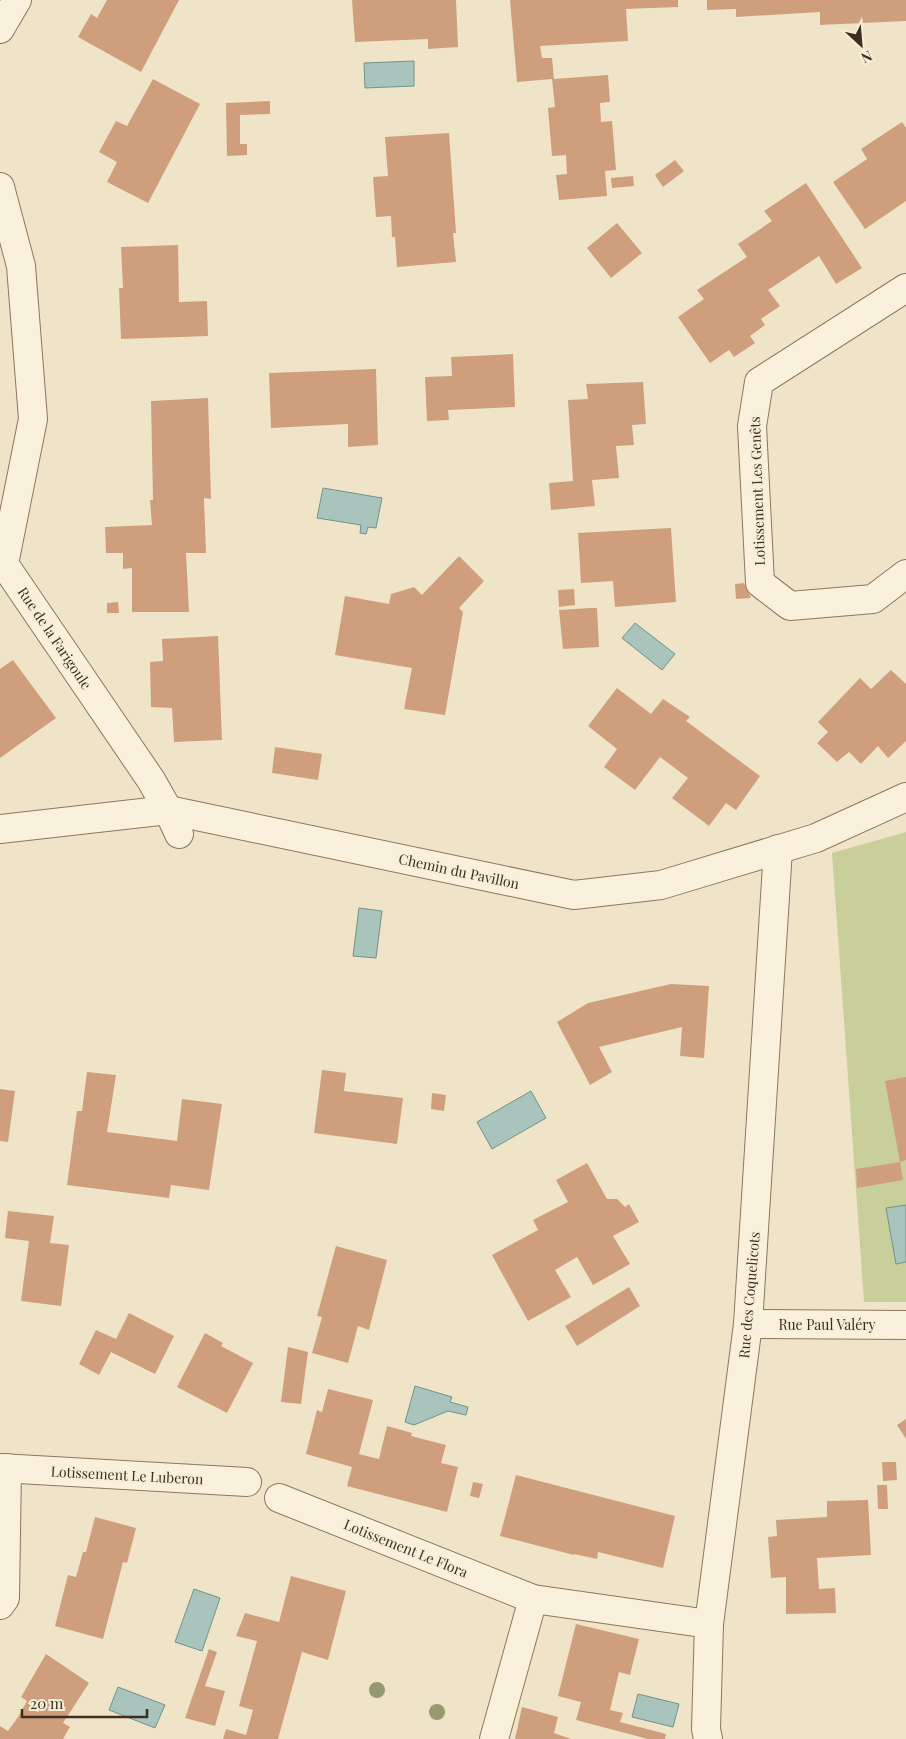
<svg xmlns="http://www.w3.org/2000/svg" width="906" height="1739" font-family="'Playfair Display',serif">
<rect width="100%" height="100%" fill="#f0e4c8"/>
<!-- green -->
<path fill="#c9cf9b" d="M906,832V1302H864L832,853Z"/>
<!-- water -->
<g fill="#a9c4bc" stroke="#6f938a">
<path d="M414,61V86L365,88L364,63Z"/>
<path d="M323,488L382,498L376,528L368,527L366,534L360,533L361,525L317,518Z"/>
<path d="M635,623L675,654L662,670L622,638Z"/>
<path d="M359,908L382,911L376,958L353,956Z"/>
<path d="M531,1091L546,1118L492,1149L477,1122Z"/>
<path d="M906,1205V1262L896,1264L886,1208Z"/>
<path d="M415,1386L452,1397L450,1402L468,1407L466,1415L448,1411L414,1425L405,1422Z"/>
<path d="M194,1589L220,1598L202,1651L175,1642Z"/>
<path d="M118,1687L165,1705L155,1728L109,1710Z"/>
<path d="M638,1694L679,1704L673,1727L632,1717Z"/>
</g>
<!-- building -->
<g fill="#cf9f7d">
<path d="M107,0H179L141,72L78,37L91,14L97,18Z"/>
<path d="M352,0H456L458,47L428,49V39L355,42Z"/>
<path d="M510,0H678V7L626,9L628,41L540,46L542,58H552L554,79L608,75L610,102L600,103L601,122L612,121L616,170L605,171L607,196L559,200L556,175L567,174L566,155L552,156L548,108L555,107L552,79L517,82Z"/>
<path d="M707,0H906V21L820,25V12L736,17V9L707,10Z"/>
<path d="M153,79L200,104L148,203L107,182L117,162L99,152L116,121L127,126Z"/>
<path d="M270,101V114L240,115V144H247V155L227,156L226,103Z"/>
<path d="M902,122L906,128V201L865,229L833,182L867,159L861,149Z"/>
<path d="M449,133L456,233H453L456,262L397,267L395,237H392L391,216L376,217L373,177L388,176L385,137Z"/>
<path d="M675,160L684,171L663,187L655,175Z"/>
<path d="M633,176L634,186L612,188L611,178Z"/>
<path d="M806,183L862,268L836,284L819,256L768,290L780,306L761,319L765,325L750,336L755,343L734,357L729,350L710,363L678,317L704,299L697,290L747,257L738,244L772,221L764,211Z"/>
<path d="M617,223L642,253L611,278L587,248Z"/>
<path d="M178,245L179,302L207,301L208,336L121,339L119,288H123L121,247Z"/>
<path d="M513,354L515,407L448,410L449,420L427,421L425,377L452,376L451,357Z"/>
<path d="M376,369L378,445L348,447V424L271,428L269,373Z"/>
<path d="M643,382L646,424L632,425L634,445L616,446L619,478L592,480L595,506L551,510L549,483L573,481L568,400L588,399L586,384Z"/>
<path d="M208,398L211,499L204,498L206,553H186L189,612H132V568L123,569V553H106L105,527L152,525L150,500H153L151,401Z"/>
<path d="M671,528L676,602L615,607L613,581L581,583L578,533Z"/>
<path d="M459,556L484,581L459,608L463,612L445,715L404,709L412,668L335,655L345,596L389,604L391,594L414,587L422,595Z"/>
<path d="M744,583L751,598L736,599L735,584Z"/>
<path d="M574,589L575,605L559,607L558,590Z"/>
<path d="M118,602L119,613H107V603Z"/>
<path d="M590,608H597L599,647L563,649L559,610Z"/>
<path d="M218,636L222,740L174,742L172,708L151,707L150,662L163,661L162,639Z"/>
<path d="M13,660L56,718L0,758V669Z"/>
<path d="M891,670L906,684V741L888,758L878,746L861,764L849,752L837,762L817,743L828,732L818,722L860,678L871,689Z"/>
<path d="M617,688L651,714L663,699L690,717L686,721L760,776L736,810L726,803L709,826L672,798L688,778L660,757L635,790L604,767L617,749L588,726Z"/>
<path d="M275,747L322,754L318,780L272,773Z"/>
<path d="M671,984L709,986L704,1058L680,1056L682,1027L640,1037L599,1047L612,1072L590,1085L557,1022L588,1003Z"/>
<path d="M322,1070L346,1073L344,1091L403,1098L397,1144L314,1133Z"/>
<path d="M87,1072L116,1075L107,1132L177,1141L182,1099L222,1104L209,1190L171,1185L169,1198L67,1185L77,1111H82Z"/>
<path d="M906,1077V1160L900,1162L885,1081Z"/>
<path d="M0,1089L15,1091L8,1142L0,1141Z"/>
<path d="M432,1093L446,1095L444,1111L431,1109Z"/>
<path d="M900,1162L903,1180L857,1188L856,1169Z"/>
<path d="M587,1163L607,1199H617L625,1207L629,1204L639,1222L613,1236L630,1264L593,1285L577,1257L555,1270L571,1297L528,1321L492,1255L538,1230L533,1220L568,1202L556,1180Z"/>
<path d="M8,1211L54,1216L50,1243L69,1245L61,1306L21,1301L29,1241L5,1238Z"/>
<path d="M336,1246L387,1260L369,1330L358,1326L348,1363L312,1353L322,1317L317,1316Z"/>
<path d="M629,1287L640,1306L577,1346L565,1326Z"/>
<path d="M129,1313L174,1336L155,1374L111,1352L99,1375L79,1364L96,1330L116,1339Z"/>
<path d="M205,1333L223,1343L221,1346L253,1363L227,1413L177,1387Z"/>
<path d="M288,1347L308,1352L301,1404L281,1402Z"/>
<path d="M328,1389L373,1400L359,1454L379,1459L387,1426L412,1433L411,1436L446,1445L441,1463L458,1467L447,1512L347,1486L352,1467L306,1454L317,1410L322,1412Z"/>
<path d="M906,1419V1439L897,1425Z"/>
<path d="M882,1462H896L897,1480L883,1481Z"/>
<path d="M516,1475L675,1516L663,1568L598,1552L597,1559L574,1554V1555L500,1536Z"/>
<path d="M473,1482L483,1484L479,1498L470,1496Z"/>
<path d="M877,1485H887L888,1509H878Z"/>
<path d="M868,1500L871,1555L817,1558L819,1589L835,1588L836,1613L786,1614V1577L771,1578L768,1537L777,1536L776,1520L827,1517V1501Z"/>
<path d="M95,1517L136,1528L127,1563L123,1562L103,1639L55,1626L68,1575L76,1577L83,1552H86Z"/>
<path d="M291,1576L346,1591L328,1660L302,1652L278,1739H223L226,1729L246,1735L253,1710L239,1706L257,1641L236,1636L245,1613L279,1622Z"/>
<path d="M576,1624L639,1639L630,1675L619,1672L610,1710L623,1713L620,1722L666,1734L665,1739H648L576,1720L581,1702L558,1696Z"/>
<path d="M209,1649L217,1652L205,1686L225,1691L215,1726L185,1718Z"/>
<path d="M46,1654L89,1683L63,1723L70,1727L63,1739H0V1726L8,1731L18,1717L27,1701L21,1697Z"/>
<path d="M522,1707L558,1717L554,1733L571,1739H515Z"/>
</g>
<g fill="none" stroke-linecap="round" stroke-linejoin="round">
<defs>
<g id="minor">
<path d="M0,29L17,0"/>
<path d="M0,187L21,266L33,419L4,564L151,780L168,810L179,834"/>
<path d="M906,288L759,382L752,426L760,583L790,606L873,599L906,574"/>
<path d="M0,829L168,810L574,895L661,885L816,838L906,797"/>
<path d="M748,1324L906,1325"/>
<path d="M0,1468L247,1482"/>
<path d="M279,1498L533,1599L709,1624"/>
<path d="M0,1605L5,1598L7,1468"/>
<path d="M494,1739L533,1599"/>
<path d="M708,1739L706,1729L709,1624L748,1324L778,849"/>
</g>
</defs>
<!-- minor casing -->
<use href="#minor" stroke="#8d765c" stroke-width="30"/>
<!-- minor -->
<use href="#minor" stroke="#faf1dc" stroke-width="28"/>
</g>
<!-- trees -->
<g fill="#96986f">
<circle cx="377" cy="1690" r="8"/>
<circle cx="437" cy="1712" r="8"/>
</g>
<g text-anchor="middle" dominant-baseline="central" stroke-width="4" stroke-linejoin="round" paint-order="stroke">
<!-- street labels -->
<g font-size="14" fill="#3d2e20" stroke="#f7eed8">
<text transform="translate(757 491) rotate(-92)">Lotissement Les Genêts</text>
<text transform="translate(55 638) rotate(56)">Rue de la Farigoule</text>
<text transform="translate(459 871) rotate(12)">Chemin du Pavillon</text>
<text transform="translate(749 1295) rotate(-85)">Rue des Coquelicots</text>
<text x="827" y="1324">Rue Paul Valéry</text>
<text transform="translate(127 1475) rotate(3)">Lotissement Le Luberon</text>
<text transform="translate(406 1548) rotate(22)">Lotissement Le Flora</text>
</g>
</g>
<!-- north arrow -->
<g transform="translate(861 45) rotate(154)" stroke="#f7eed8" stroke-width="4" paint-order="stroke">
<path d="M0-4L9 19L0 12L-9 19Z" fill="#3d2e20"/>
<text y="-8" font-size="14" font-weight="bold" text-anchor="middle" fill="#3d2e20">N</text>
</g>
<!-- scale -->
<path d="M22 1709v8h125v-8" fill="none" stroke="#3d2e20" stroke-width="2.5"/>
<text x="30" y="1709" font-size="15" fill="#3d2e20" stroke="#f7eed8" stroke-width="4" paint-order="stroke">20 m</text>
</svg>
